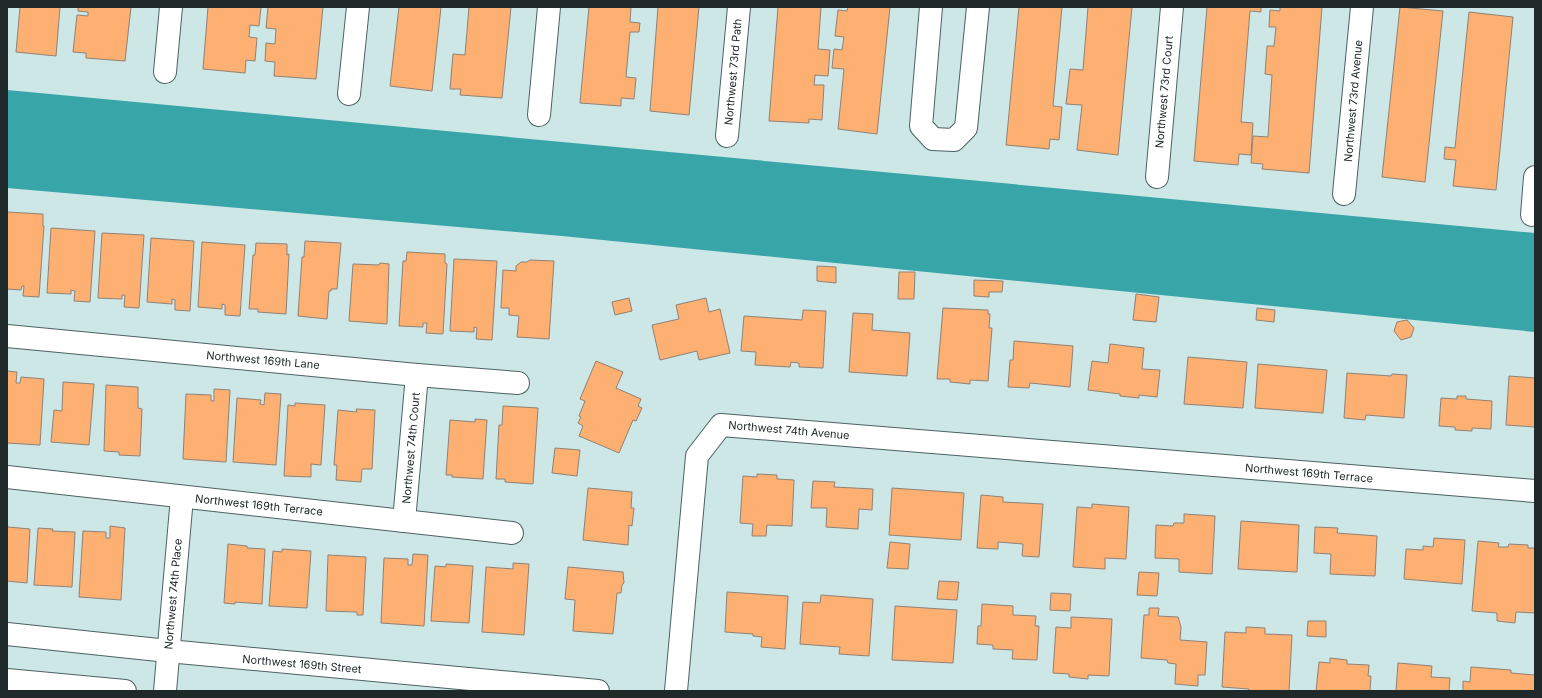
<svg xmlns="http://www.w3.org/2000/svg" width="1542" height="698" font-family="Inter,sans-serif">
<rect width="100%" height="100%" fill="#cde6e6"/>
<!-- water -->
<path fill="#38a5a9" d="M7,90L1535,233V332L562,236L7,188Z"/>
<!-- building -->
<g fill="#feb072" stroke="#908175">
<path d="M20,7H60L56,56L16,52Z"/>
<path d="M78,7H131L125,61L86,58V53L73,52L77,15L88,16V12L78,11Z"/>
<path d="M208,7H261L259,26L250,25L249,37L257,38L255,61L246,60L245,73L203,69Z"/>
<path d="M268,7H323L316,79L274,76L275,62L265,61L266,43L275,44L276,29L266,28Z"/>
<path d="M399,7H441L432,91L390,86Z"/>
<path d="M469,7H511L502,98L460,95L461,89H450L453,54L465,55Z"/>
<path d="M589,7H631L630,22L640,23L639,32H630L626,77L636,78L634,99L621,98V106L580,103Z"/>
<path d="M658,7H699L689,115L650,111Z"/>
<path d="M778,7H821L818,49L830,50L828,76L815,75L814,85H824L822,120L809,119V123L769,121Z"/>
<path d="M848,7H890L877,134L838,129L844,69L832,68L834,49L842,50L844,37L835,36L838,10L847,11Z"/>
<path d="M1019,7H1062L1053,106L1062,107L1059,140L1050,139L1049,149L1006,145Z"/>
<path d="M1088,7H1132L1118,155L1077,150L1082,105L1066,104L1070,69L1083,70Z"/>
<path d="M1207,7H1261V12L1250,11L1241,122L1253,123L1251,155L1239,154L1238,165L1194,161Z"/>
<path d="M1280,7H1322L1309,173L1262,169L1263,164L1251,163L1253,136L1268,137L1272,75L1265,74L1267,46H1274L1276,27H1269L1270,10L1280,11Z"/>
<path d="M1400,7L1443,11L1425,182L1382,177Z"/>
<path d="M1469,12L1513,17L1496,190L1453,186L1456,160L1444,159L1445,147L1455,148Z"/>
<path d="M7,212L43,214V226H44L39,297L23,296L24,286H22L21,290L7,289Z"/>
<path d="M51,228L95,231L90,302L74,301L75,291L71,290V294L47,293Z"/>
<path d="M102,233L144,235L139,308L124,307L125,295H122V299L98,298Z"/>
<path d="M151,238L194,241L190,311L175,310V300L172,299V304L147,302Z"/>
<path d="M305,241L341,243L337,289H331V291H329L327,319L298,316L302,257H304Z"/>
<path d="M202,242L245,245L240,316L225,315V305L222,304V309L198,307Z"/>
<path d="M256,243L287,244V255L289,254L286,314L258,312V309H249L253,255H255Z"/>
<path d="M407,252L445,254V263L447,264L443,334L426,333L427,323H423V327L399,326L403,261H406Z"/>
<path d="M454,259L497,261L492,340L476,339L477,328L474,327V332L450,331Z"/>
<path d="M530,260L554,261L549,339L517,337L519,316L509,315V308H501L503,270L516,271V266L521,262H527Z"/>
<path d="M380,263L389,264L387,324L349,321L353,264L379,265Z"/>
<path d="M817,266L836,267V283L817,281Z"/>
<path d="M899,272H915L914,299H898Z"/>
<path d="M974,280L1003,281L1002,292H989V297L974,296Z"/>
<path d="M1136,294L1159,297L1156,322L1133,320Z"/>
<path d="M629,298L632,311L615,315L612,302Z"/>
<path d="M706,298L709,312L720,309L730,353L699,360L697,351L660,360L652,325L679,319L676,305Z"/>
<path d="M943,308L988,310V314H990L989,328H992L988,381L970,380V384L950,382V379H937Z"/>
<path d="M1257,308L1275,310L1274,322L1256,320Z"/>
<path d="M803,310L826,311L823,368L799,367V363L791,362L790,367L755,365L756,352L741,351L744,316L802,320Z"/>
<path d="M853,313L873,314L872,330L910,333L907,376L849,372Z"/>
<path d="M1407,320L1414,328L1411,337L1401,340L1394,331L1397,322Z"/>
<path d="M1014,341L1073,346L1070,387L1030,383L1029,388L1008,387L1010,360H1013Z"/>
<path d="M1110,344L1144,348L1142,369L1160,370L1157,397L1139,395V398L1120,396V394L1088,390L1092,361L1108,363Z"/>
<path d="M1188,357L1247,362L1243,408L1184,404Z"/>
<path d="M596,361L623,372L616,388L641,399L638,406L642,408L636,421L633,420L619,453L579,436L583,426L578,423L581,417L579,416L585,401L580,399Z"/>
<path d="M1258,364L1327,370L1323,413L1255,408Z"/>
<path d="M7,371L17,372L16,383H20L21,377L44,379L40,445L7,443Z"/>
<path d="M1347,373L1391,376L1392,374L1407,375L1404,418L1366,415L1365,420L1344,418Z"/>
<path d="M1509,376L1535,378V427L1506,425Z"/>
<path d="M63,382L94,384L89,445L51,442L54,410L62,411Z"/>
<path d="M106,385L138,387V408L142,409L140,456L119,455V452L104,451Z"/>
<path d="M214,389L230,390L226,462L183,459L186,394L211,395V401H214Z"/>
<path d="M265,393L281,394L276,465L233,462L237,398L261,400L260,404L264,405Z"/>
<path d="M1457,396H1466V399L1492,401L1491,429L1472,428V431L1455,430V427L1439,426L1441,398L1457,399Z"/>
<path d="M295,403L325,405L321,465L311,464V477L284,476L288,405L295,406Z"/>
<path d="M503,406L538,408L533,484L505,482V479H496L499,425H502Z"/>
<path d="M356,409L375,410L372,469H362L361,482L336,480L337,465H334L338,410L357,412Z"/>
<path d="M475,419L487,420L483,479L452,477V475H446L450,420L475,422Z"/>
<path d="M555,448L580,450L577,476L552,473Z"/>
<path d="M757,474L777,475V479L794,480L792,526L767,525L766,536H752L753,524L740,523L743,476L757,477Z"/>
<path d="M813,481L835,482L834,487L873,489L872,510L859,509L858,529L826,527L827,508H811Z"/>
<path d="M588,488L632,492L631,508H634L632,526L629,525L628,545L583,540Z"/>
<path d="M892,488L964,493L961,540L889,535Z"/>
<path d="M981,495L1003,497V502L1043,504L1039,557L1022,556L1023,544L998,542V549L977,548Z"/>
<path d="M1092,504L1129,507L1126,559L1105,558V569L1073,567L1077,507L1092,508Z"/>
<path d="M1184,514L1215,516L1212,574L1179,572V559L1155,558L1156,525L1173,526L1174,523H1184Z"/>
<path d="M1241,521L1299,525L1297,572L1238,569Z"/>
<path d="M7,525L8,527L30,529L27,583L7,581Z"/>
<path d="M110,526L125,528L121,600L79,597L83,531L106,532V538H110Z"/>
<path d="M1315,527L1338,528L1337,533L1377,536L1375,576L1330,574L1331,554L1314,553Z"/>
<path d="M38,528L53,529L52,531L75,532L72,587L34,585Z"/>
<path d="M1434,538L1465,540L1462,584L1404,579L1406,549L1423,550V546L1433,547Z"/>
<path d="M1478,541L1499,543L1498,547H1508L1509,544L1528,545V548H1535V613L1516,612L1515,623L1497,621V613L1472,611Z"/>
<path d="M890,542L910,544L908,569L887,568Z"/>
<path d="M228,544L247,546V548L265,549L262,604L235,602V604L224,603Z"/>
<path d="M282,549L311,551L307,608L269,606L273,551L282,552Z"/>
<path d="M413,554L428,555L424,626L381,623L384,558L408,559V565H412Z"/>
<path d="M328,555L366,557L363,615H357V612L326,611Z"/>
<path d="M513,563L529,564L524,635L482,632L486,567L513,569Z"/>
<path d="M446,564L473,566L469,623L431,621L435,566L446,567Z"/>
<path d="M568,567L623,572L624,583L622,585L621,593H617L613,634L573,631L575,600L565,599Z"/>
<path d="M1139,572L1159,573L1157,596L1137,595Z"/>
<path d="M939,581L959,582L957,600L937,599Z"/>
<path d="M727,592L788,596L785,649L761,647L762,637L753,636V634L725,632Z"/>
<path d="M1051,593L1071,594L1070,611L1050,610Z"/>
<path d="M821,595L873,599L869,656L839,654L840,647L800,644L803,602L820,603Z"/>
<path d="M982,604L1013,606V615L1036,616L1035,626H1039L1037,660L1012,659L1013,650L993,649V645L977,644L978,626H981Z"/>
<path d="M895,606L957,610L953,663L892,660Z"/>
<path d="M1149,608H1159L1158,616L1178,617L1181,627L1180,640L1207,642L1205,675H1198V686L1175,684L1176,664L1168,663L1167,660L1141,658L1144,615H1149Z"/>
<path d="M1071,617L1112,619L1109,676L1088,675V679L1069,677V674L1053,673L1056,627L1071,628Z"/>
<path d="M1308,621H1326V637L1307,636Z"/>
<path d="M1246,627L1265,628V634L1292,635L1289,691H1249V689L1222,687L1225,632L1246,633Z"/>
<path d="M1330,658L1347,660V664L1369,665L1368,676H1371L1370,691H1316L1319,662L1330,663Z"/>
<path d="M1398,663L1432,666L1431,677L1450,678L1449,691H1396Z"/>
<path d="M1471,667L1511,670V673L1535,675V691H1463V681L1470,682Z"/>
</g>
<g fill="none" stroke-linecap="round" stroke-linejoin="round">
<defs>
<g id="minor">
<path d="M931,7L921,126L933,139L954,140L966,128L978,7"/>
<path d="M165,72L171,7"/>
<path d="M349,94L358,7"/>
<path d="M539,115L549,7"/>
<path d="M727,136L739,7"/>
<path d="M1157,177L1172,7"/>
<path d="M1344,194L1362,7"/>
<path d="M1532,215L1535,177"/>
<path d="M7,336L417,375L518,383"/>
<path d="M7,477L512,533"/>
<path d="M404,521L417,375"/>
<path d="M165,691L182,497"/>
<path d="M676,691L697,456L721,425L1535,491"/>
</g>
<g id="tertiary">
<path d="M7,634L168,651L598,691"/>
<path d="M7,680L125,691"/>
</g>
</defs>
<!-- minor casing -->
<use href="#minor" stroke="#4c6162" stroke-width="24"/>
<!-- tertiary casing -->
<use href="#tertiary" stroke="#4c6162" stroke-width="24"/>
<!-- minor -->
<use href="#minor" stroke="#fff" stroke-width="22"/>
<!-- tertiary -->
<use href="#tertiary" stroke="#fff" stroke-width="22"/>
</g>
<g text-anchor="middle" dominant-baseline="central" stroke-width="3.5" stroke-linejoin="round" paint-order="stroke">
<!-- street labels -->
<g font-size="11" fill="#202929" stroke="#fff">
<text transform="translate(733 72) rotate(-85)">Northwest 73rd Path</text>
<text transform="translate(1164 92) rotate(-85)">Northwest 73rd Court</text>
<text transform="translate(1353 101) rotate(-85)">Northwest 73rd Avenue</text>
<text transform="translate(263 360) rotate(5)">Northwest 169th Lane</text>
<text transform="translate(789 430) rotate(5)">Northwest 74th Avenue</text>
<text transform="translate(411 448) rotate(-85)">Northwest 74th Court</text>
<text transform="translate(1309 473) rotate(5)">Northwest 169th Terrace</text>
<text transform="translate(259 505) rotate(6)">Northwest 169th Terrace</text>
<text transform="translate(173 594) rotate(-85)">Northwest 74th Place</text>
<text transform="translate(302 664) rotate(5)">Northwest 169th Street</text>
</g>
</g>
<!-- border -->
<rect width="1542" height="698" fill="none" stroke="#202929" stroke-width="16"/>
</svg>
